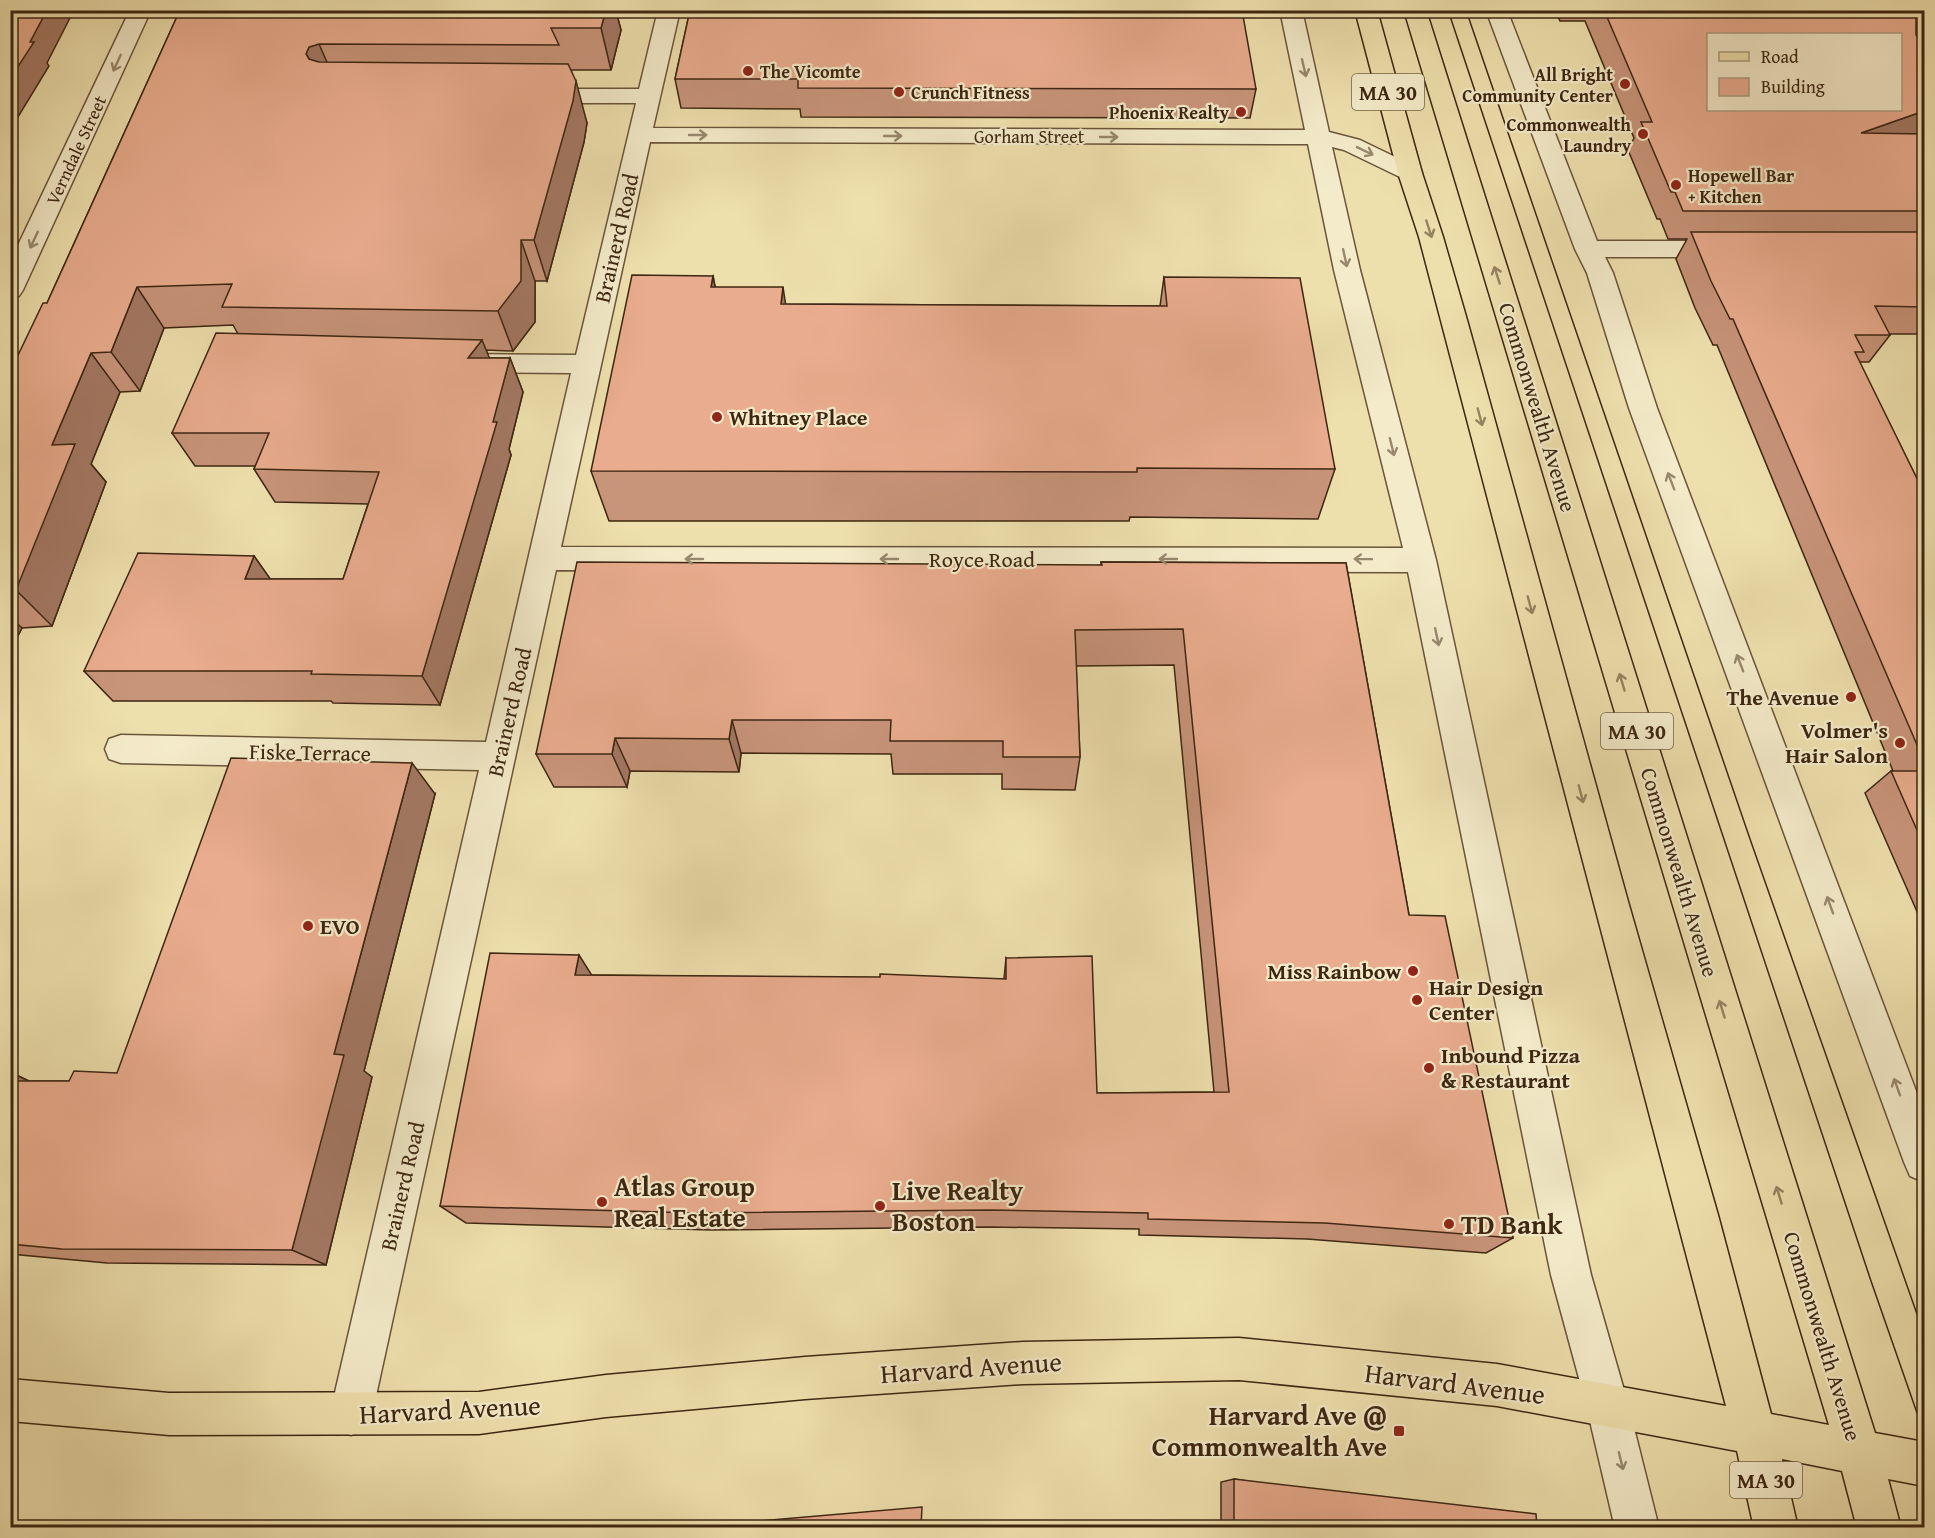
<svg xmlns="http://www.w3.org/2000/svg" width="1935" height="1538" font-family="'Gentium Book Plus',serif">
<rect width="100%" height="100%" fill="#eee0ad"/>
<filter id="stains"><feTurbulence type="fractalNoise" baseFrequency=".00333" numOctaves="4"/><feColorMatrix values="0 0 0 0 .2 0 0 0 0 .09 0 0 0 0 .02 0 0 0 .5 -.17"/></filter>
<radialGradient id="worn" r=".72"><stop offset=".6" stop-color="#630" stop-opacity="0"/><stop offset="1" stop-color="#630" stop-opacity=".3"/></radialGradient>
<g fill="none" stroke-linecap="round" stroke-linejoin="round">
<defs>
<g id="minor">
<path d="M130,10H151L23,290L19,296L10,298V262Z"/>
<path d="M658,10H680L653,128L1305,130L1280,10H1302L1329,132L1360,140L1418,168L1422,173L1418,178L1410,180L1402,178L1344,150L1332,147L1360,270L1436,560L1591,1275L1628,1404L1659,1528H1615L1586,1404L1551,1275L1408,572L556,570L372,1414L366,1429L351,1435L336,1429L330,1414L479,770L121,763L109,759L105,749L109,739L121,735L486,742L571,373L467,372L458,370L454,363L458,356L467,354L576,355L636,103H537L529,101L526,96L529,91L537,89H639ZM650,142L1308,144L1334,270L1403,548L561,547Z"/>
<path d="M1486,10H1507L1597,241H1727L1736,243L1740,249L1736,255L1727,257H1605L1613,273L1657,408L1924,1112V1182L1910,1176L1904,1162L1629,408L1587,273L1575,249Z"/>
</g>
<path id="major" d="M1355,10H1377L1422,173L1443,237L1467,320L1629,905L1718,1215L1771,1414L1829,1425L1404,10H1426L1875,1433L1924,1442V1486L1888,1479L1901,1528H1857L1842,1471L1782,1459L1798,1528H1754L1737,1451L1497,1406L1239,1380L1023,1384L805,1399L606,1417L479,1434L169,1435L10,1421V1379L169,1393L479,1392L606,1375L805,1357L1023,1342L1239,1338L1497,1364L1726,1406L1419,237L1398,173Z"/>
</defs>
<!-- minor casing -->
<use href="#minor" stroke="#695439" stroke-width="3"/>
<!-- major casing -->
<use href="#major" stroke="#3d2612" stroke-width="3"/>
<!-- minor -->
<use href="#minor" fill="#f4ebca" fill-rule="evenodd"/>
<!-- major -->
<use href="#major" fill="#eee0ad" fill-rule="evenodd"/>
<!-- tram -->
<g stroke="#3d2612" stroke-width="1.5">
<path d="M1448,10L1871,1281L1924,1433"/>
<path d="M1466,10L1750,839L1924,1334"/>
</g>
</g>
<!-- wall -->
<g fill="#c8947a" stroke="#3d2612" stroke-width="1.5">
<path d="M180,10H619L617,15L621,30L611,70H571L587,123L584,142L547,281H535V322L513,351L486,350L489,358H510L523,392L509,449L511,455L440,705L333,703L331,701H113L84,671L254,556L270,579H343L368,504L275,502L254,469L255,466H195L172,433L238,334L233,325L164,328L140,391L120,392L91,464L106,482L52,626L22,628L10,651V372L47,303Z"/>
<path d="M690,10L1256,89L1250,118L801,117L800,109L681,108L675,79Z"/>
<path d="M1555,10H1924V132L1919,134H1924V334H1889L1890,335L1869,362H1859L1924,493V923H1922L1865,793L1891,771H1893L1717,345H1713L1695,308L1676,259L1687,239H1668L1660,219H1657L1628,150L1634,138L1585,21H1560Z"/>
<path d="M713,276L715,287L786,304L1160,306L1164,277L1335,469L1318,519L1130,517L1129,521H609L591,471Z"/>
<path d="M1101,562L1346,563L1409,915L1513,1238L1486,1253L1307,1239L1139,1235V1229L989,1227L711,1230L466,1223L440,1206L592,975L1004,979L1006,958L1097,1093L1214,1092L1174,665L1076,666L1080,757L1075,790L1002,789V774H893L891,754L741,753L739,772L630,771L627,787H554L536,754L1101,565Z"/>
<path d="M435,794L364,1071L372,1077L326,1265L107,1263L10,1254V1072L29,1081H69L117,1073Z"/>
<path d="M1234,1479L1537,1527H1221V1482Z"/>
</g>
<!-- shaded-wall -->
<g fill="#a37863" stroke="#3d2612" stroke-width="1.5">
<path d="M47,10H74L47,63L49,66L10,130V79Z"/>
<path d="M606,10H619L617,15L621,30L611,70L601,28Z"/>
<path d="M319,44L337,85L327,88L306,54L309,47Z"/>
<path d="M576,81L587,123L584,142L547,281L534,240Z"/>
<path d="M1924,111V132L1844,161L1861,133Z"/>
<path d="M521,240L535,281V322L513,351L498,311Z"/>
<path d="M713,276L723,328L711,287Z"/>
<path d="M137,287L164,328L140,391L111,352Z"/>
<path d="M783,287L791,339L781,304Z"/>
<path d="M482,340L496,374L468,358Z"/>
<path d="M91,353L120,392L91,464L106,482L52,626L16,590L52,445Z"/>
<path d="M510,358L523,392L509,449L511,455L440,705L422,676Z"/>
<path d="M254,556L276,587L245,579Z"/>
<path d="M10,617L22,628L10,651Z"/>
<path d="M732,720L741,753L739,772L729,739Z"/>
<path d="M615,738L630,771L627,787L612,754Z"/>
<path d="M412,763L435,794L364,1071L372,1077L326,1265L292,1250L334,1054Z"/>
<path d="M579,955L596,982L575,975Z"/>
<path d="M10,1072L51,1092L12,1081L10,1078Z"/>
</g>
<!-- building -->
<g fill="#e9ac8e" stroke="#3d2612" stroke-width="1.5" fill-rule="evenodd">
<path d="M10,10H47L30,42H34L10,79Z"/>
<path d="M180,10H606L601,28H551L559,45L319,44L309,47L306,54L309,59L319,62L568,64L576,81L573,101L534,240H521V281L498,311L222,307L232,284L137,287L111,352L91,353L52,445L75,444L16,590L10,591V372L43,303H47Z"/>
<path d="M690,10H1242L1256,89L798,88V79H675Z"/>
<path d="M1604,10H1924V14L1916,13V35L1924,44V111L1861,133L1924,134V211H1683L1675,192H1671L1641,122H1652ZM1708,34H1900V110H1708Z"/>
<path d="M1691,232H1924V307L1875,306L1890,335H1855L1864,352H1855L1924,493V761L1733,319H1730L1711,281Z"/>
<path d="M632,275L713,276L711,287H783L781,304L1167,306L1164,277L1300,278L1335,469L1137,468V472L591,471Z"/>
<path d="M216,333L482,340L468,358H510L493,422H497L422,676L311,674L312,671H84L138,553L254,556L245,579H343L379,472L254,469L269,433H172Z"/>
<path d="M577,562L1102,565L1101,562L1346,563L1409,915L1445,916L1513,1238L1325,1223L1148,1219V1213L990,1210L698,1213L440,1206L490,953L579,955L575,975L880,977V974L1006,979V958L1092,956L1097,1093L1229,1092L1183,629L1075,630L1080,757H1003V741H890L891,720H732L729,739L615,738L612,754H536Z"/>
<path d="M231,758L412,763L334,1054L344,1055L292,1250L62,1249L10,1244V1078L12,1081H69L74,1071L117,1073Z"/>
<path d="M1891,771H1924V846Z"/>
<path d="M1234,1479L1536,1514L1537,1527H1234Z"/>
<path d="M922,1507L921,1527H690Z"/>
</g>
<!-- one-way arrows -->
<defs><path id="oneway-shaft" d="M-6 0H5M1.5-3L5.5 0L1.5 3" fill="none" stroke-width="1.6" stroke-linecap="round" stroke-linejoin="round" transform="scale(1.5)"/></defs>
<g stroke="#98886e">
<use href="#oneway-shaft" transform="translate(117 63) rotate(115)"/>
<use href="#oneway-shaft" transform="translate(1304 68) rotate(77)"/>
<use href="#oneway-shaft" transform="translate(698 135)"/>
<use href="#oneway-shaft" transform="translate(893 136)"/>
<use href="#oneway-shaft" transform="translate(1109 137)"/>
<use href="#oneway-shaft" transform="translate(1365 151) rotate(26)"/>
<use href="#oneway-shaft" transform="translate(34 240) rotate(115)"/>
<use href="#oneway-shaft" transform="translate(1345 258) rotate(78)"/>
<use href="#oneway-shaft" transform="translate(1392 447) rotate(76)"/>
<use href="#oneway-shaft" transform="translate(1671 481) rotate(-111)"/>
<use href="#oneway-shaft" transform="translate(694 559) rotate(-180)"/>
<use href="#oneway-shaft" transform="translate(889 559) rotate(-180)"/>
<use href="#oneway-shaft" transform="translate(1168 559) rotate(180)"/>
<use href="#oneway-shaft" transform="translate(1363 559) rotate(-179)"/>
<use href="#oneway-shaft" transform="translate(1437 637) rotate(78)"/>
<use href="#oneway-shaft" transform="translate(1740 663) rotate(-111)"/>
<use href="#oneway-shaft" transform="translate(1830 905) rotate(-110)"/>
<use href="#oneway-shaft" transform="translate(1897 1087) rotate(-110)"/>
<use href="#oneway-shaft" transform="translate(1621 1461) rotate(76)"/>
</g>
<g stroke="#968360">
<use href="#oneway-shaft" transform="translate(1429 229) rotate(72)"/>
<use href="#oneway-shaft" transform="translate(1497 275) rotate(-108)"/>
<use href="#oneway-shaft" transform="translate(1480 417) rotate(75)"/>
<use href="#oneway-shaft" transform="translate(1530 605) rotate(75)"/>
<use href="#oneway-shaft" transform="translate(1622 682) rotate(-107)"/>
<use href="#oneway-shaft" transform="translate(1581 794) rotate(75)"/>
<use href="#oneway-shaft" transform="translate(1722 1009) rotate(-107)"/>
<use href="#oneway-shaft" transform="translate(1779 1195) rotate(-107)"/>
</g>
<!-- markers -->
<g fill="#8f2418" stroke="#f4ebca" stroke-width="2">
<circle cx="748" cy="71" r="6"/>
<circle cx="1625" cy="84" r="6"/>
<circle cx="899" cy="92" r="6"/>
<circle cx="1241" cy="112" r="6"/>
<circle cx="1643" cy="134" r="6"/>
<circle cx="1676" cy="185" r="6"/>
<circle cx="717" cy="417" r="6"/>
<circle cx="1851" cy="697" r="6"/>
<circle cx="1900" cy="743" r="6"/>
<circle cx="308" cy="926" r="6"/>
<circle cx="1413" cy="971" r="6"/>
<circle cx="1417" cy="1000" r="6"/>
<circle cx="1429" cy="1068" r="6"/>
<circle cx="602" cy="1202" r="6"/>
<circle cx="880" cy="1206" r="6"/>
<circle cx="1449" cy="1224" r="6"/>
<rect x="1393" y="1425" width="12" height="12" rx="3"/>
</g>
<g text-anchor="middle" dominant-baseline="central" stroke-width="4.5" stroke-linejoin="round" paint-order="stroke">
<!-- far-poi labels -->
<g font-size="18" font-weight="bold" fill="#3d2612" stroke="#f4ebca" text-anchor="start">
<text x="760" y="71">The Vicomte</text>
<text x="1613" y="74" text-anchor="end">All Bright<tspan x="1613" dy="21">Community Center</tspan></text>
<text x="911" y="92">Crunch Fitness</text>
<text x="1229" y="112" text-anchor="end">Phoenix Realty</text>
<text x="1631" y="124" text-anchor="end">Commonwealth<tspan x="1631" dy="21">Laundry</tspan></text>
<text x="1688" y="175">Hopewell Bar<tspan x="1688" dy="21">+ Kitchen</tspan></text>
</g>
<!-- far-street labels -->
<g font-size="18" fill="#3d2612" stroke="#f4ebca">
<text x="1029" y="136">Gorham Street</text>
<text transform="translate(76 150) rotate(-65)">Verndale Street</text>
</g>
<!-- shield labels -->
<g fill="#f4ebca" stroke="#746149" stroke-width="1.5">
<rect x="1352" y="74" width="72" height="36" rx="4.5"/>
<rect x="1601" y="713" width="72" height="36" rx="4.5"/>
<rect x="1730" y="1462" width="72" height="36" rx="4.5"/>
</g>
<g font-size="21" font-weight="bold" fill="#3d2612">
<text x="1388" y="92">MA 30</text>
<text x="1637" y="731">MA 30</text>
<text x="1766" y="1480">MA 30</text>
</g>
<!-- street labels -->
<g font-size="22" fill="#3d2612" stroke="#f4ebca">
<text transform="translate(616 238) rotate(-77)">Brainerd Road</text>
<text transform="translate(1538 407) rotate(73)">Commonwealth Avenue</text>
<text x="982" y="559">Royce Road</text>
<text transform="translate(509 712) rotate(-77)">Brainerd Road</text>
<text transform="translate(310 752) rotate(1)">Fiske Terrace</text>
<text transform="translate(1680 872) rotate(73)">Commonwealth Avenue</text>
<text transform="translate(402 1186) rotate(-77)">Brainerd Road</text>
<text transform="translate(1823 1336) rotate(73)">Commonwealth Avenue</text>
</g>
<!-- poi labels -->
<g font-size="22" font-weight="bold" fill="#3d2612" stroke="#f4ebca" text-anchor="start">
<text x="729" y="417">Whitney Place</text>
<text x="1839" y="697" text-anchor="end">The Avenue</text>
<text x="1888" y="730" text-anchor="end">Volmer's<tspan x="1888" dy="25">Hair Salon</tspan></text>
<text x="320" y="926">EVO</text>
<text x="1401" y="971" text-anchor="end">Miss Rainbow</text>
<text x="1429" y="987">Hair Design<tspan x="1429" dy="25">Center</tspan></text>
<text x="1441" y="1055">Inbound Pizza<tspan x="1441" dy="25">&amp; Restaurant</tspan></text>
</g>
<!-- near-poi labels -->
<g font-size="27" font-weight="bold" fill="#3d2612" stroke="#f4ebca" text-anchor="start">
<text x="614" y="1186">Atlas Group<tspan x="614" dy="31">Real Estate</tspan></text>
<text x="892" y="1190">Live Realty<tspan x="892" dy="31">Boston</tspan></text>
<text x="1461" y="1224">TD Bank</text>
<text x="1387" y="1415" text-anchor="end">Harvard Ave @<tspan x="1387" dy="31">Commonwealth Ave</tspan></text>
</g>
<!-- near-street labels -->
<g font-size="27" fill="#3d2612" stroke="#f4ebca">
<text transform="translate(971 1367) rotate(-4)">Harvard Avenue</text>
<text transform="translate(1455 1383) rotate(7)">Harvard Avenue</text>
<text transform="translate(450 1409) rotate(-3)">Harvard Avenue</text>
</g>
</g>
<!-- margin -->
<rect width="1935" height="1538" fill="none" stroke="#eee0ad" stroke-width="36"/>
<rect x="12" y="12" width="1911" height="1514" fill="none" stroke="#3d2612" stroke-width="3"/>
<rect x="18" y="18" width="1899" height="1502" fill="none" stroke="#3d2612" stroke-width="1.5"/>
<!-- legend -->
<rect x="1707" y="33" width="195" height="78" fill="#f4ebca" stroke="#ab9c80" stroke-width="1.5"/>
<rect x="1719" y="52" width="30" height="9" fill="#eee0ad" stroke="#ab9c80" stroke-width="1.5"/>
<text x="1761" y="63" font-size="18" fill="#3d2612">Road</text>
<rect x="1719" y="78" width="30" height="18" fill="#e9ac8e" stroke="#ab9c80" stroke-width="1.5"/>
<text x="1761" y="93" font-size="18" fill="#3d2612">Building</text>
<rect width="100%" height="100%" filter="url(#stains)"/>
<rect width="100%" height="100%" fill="url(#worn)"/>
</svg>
